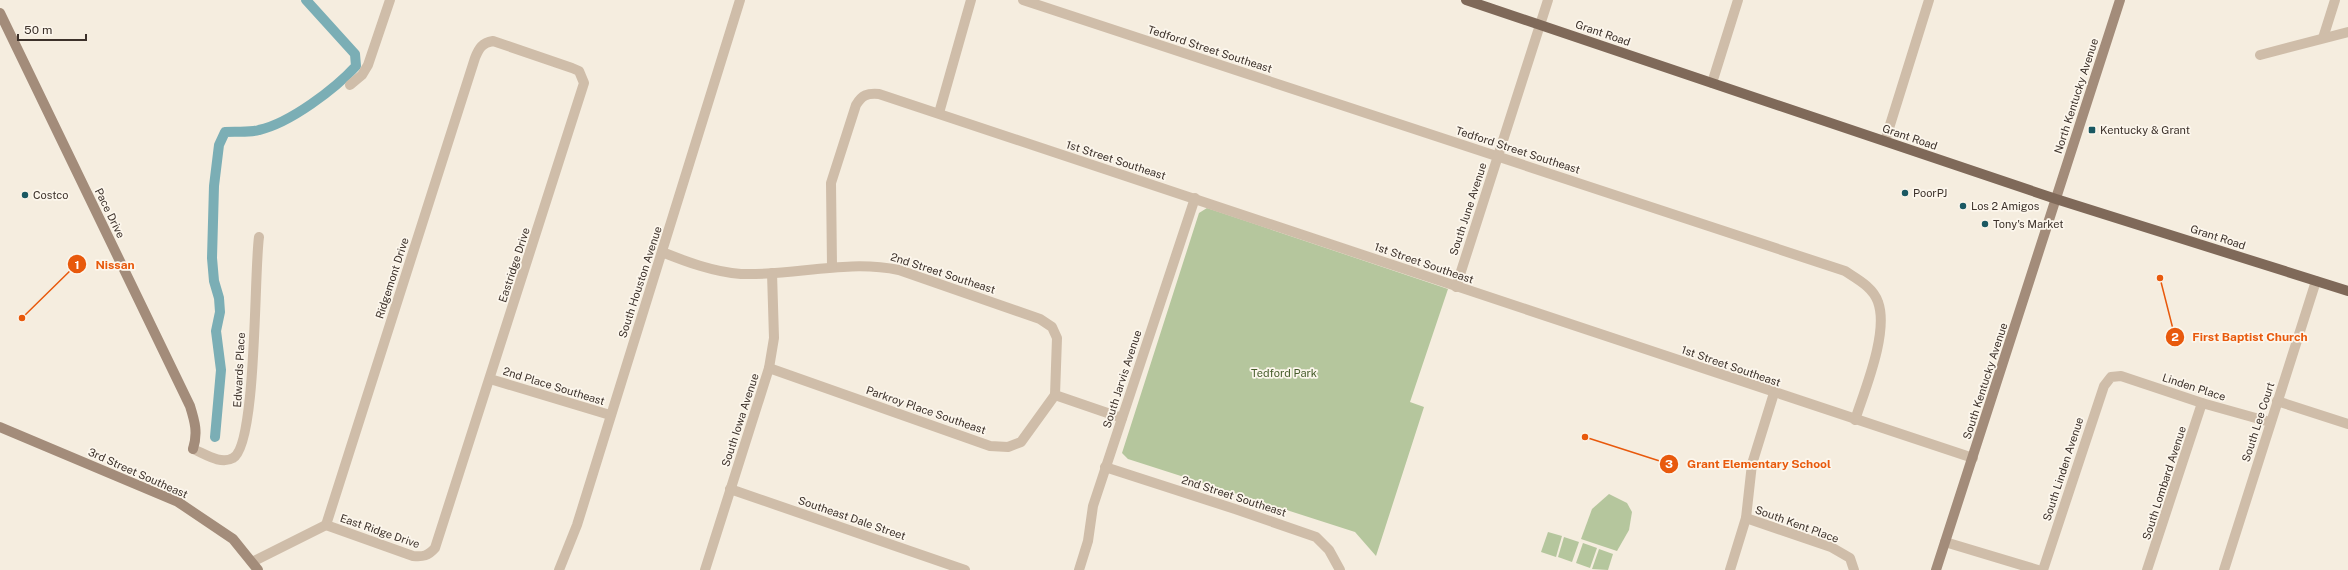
<svg xmlns="http://www.w3.org/2000/svg" width="2348" height="570" font-family="'Public Sans',sans-serif">
<rect width="100%" height="100%" fill="#f5eddf"/>
<!-- green -->
<g fill="#b5c69d">
<path d="M1207,208L1448,289L1410,402L1424,407L1376,556L1355,532L1128,459L1122,453L1199,213Z"/>
<path d="M1609,494L1627,503L1632,512L1629,530L1617,551L1581,539L1592,509Z"/>
<path d="M1548,532L1562,536L1556,557L1541,552Z"/>
<path d="M1564,537L1579,542L1572,562L1558,557Z"/>
<path d="M1583,543L1597,548L1590,568L1576,563Z"/>
<path d="M1599,549L1613,554L1608,570L1592,569Z"/>
</g>
<g fill="none" stroke-linecap="round" stroke-linejoin="round">
<!-- canal -->
<path stroke="#7baeb5" stroke-width="10" d="M215,437L221,370L216,331L220,312L219,298L214,281L212,258L214,186L219,145L225,132C236,131 249,133 259,130C290,123 335,89 356,66L355,54L306,0"/>
<!-- street -->
<g stroke="#cfbda9" stroke-width="10">
<path d="M1023,0L1845,271C1857,279 1873,287 1878,302C1889,332 1865,389 1855,420"/>
<path d="M2323,38L2335,0"/>
<path d="M493,41L572,68L579,71L584,83L435,548C428,556 423,557 413,556L326,525L475,58C479,48 482,43 493,41Z"/>
<path d="M2260,55L2348,32"/>
<path d="M1712,83L1738,0"/>
<path d="M350,85L362,75L368,65L390,0"/>
<path d="M939,113L971,0"/>
<path d="M1885,141L1929,0"/>
<path d="M662,252C687,262 714,272 741,274C794,276 846,259 899,270L1040,319L1052,327L1057,338L1055,395"/>
<path d="M832,266L831,183L856,105C862,95 867,93 879,94L1973,458"/>
<path d="M1456,287L1548,0"/>
<path d="M769,368L990,446L1008,447L1021,442L1055,395"/>
<path d="M490,379L610,415"/>
<path d="M1055,395L1122,418"/>
<path d="M2277,401L2348,424"/>
<path d="M193,449C205,454 221,465 233,458C257,446 254,271 259,237"/>
<path d="M1105,467L1235,509L1316,537L1329,550L1340,570"/>
<path d="M730,489L965,570"/>
<path d="M1746,518L1831,547L1850,558L1854,570"/>
<path d="M1945,542L2038,570"/>
<path d="M252,562L326,525"/>
<path d="M559,570L577,525L740,0"/>
<path d="M705,570L769,368L774,338L772,273"/>
<path d="M1079,570L1088,541L1093,506L1195,198"/>
<path d="M1730,570L1746,518L1752,464L1774,393"/>
<path d="M2043,570L2104,386L2111,377L2121,376L2202,403L2270,422"/>
<path d="M2147,570L2202,403"/>
<path d="M2224,570L2316,281"/>
</g>
<!-- secondary -->
<g stroke="#a38c7a" stroke-width="10">
<path d="M0,13L190,406C195,422 198,433 193,449"/>
<path d="M0,427L178,502L233,539L258,570"/>
<path d="M1936,570L2120,0"/>
</g>
<!-- primary -->
<path stroke="#7f6959" stroke-width="10" d="M1466,0L2056,199L2348,291"/>
</g>
<!-- markers -->
<g fill="#1a5862" stroke="#fcf6ec" stroke-width="1.5">
<rect x="2088" y="126" width="8" height="8" rx="2"/>
<circle cx="1905" cy="193" r="4"/>
<circle cx="25" cy="195" r="4"/>
<circle cx="1963" cy="206" r="4"/>
<circle cx="1985" cy="224" r="4"/>
</g>
<g text-anchor="middle" dominant-baseline="central" stroke-width="3.5" stroke-linejoin="round" paint-order="stroke">
<!-- street labels -->
<g font-size="11" fill="#3c312a" stroke="#fcf6ec">
<text transform="translate(1603 33) rotate(19)">Grant Road</text>
<text transform="translate(1210 49) rotate(18)">Tedford Street Southeast</text>
<text transform="translate(2076 96) rotate(-72)">North Kentucky Avenue</text>
<text transform="translate(1910 137) rotate(19)">Grant Road</text>
<text transform="translate(1518 150) rotate(18)">Tedford Street Southeast</text>
<text transform="translate(1116 160) rotate(18)">1st Street Southeast</text>
<text transform="translate(1468 209) rotate(-72)">South June Avenue</text>
<text transform="translate(110 213) rotate(64)">Pace Drive</text>
<text transform="translate(2218 237) rotate(18)">Grant Road</text>
<text transform="translate(1424 263) rotate(19)">1st Street Southeast</text>
<text transform="translate(514 265) rotate(-72)">Eastridge Drive</text>
<text transform="translate(943 273) rotate(18)">2nd Street Southeast</text>
<text transform="translate(392 278) rotate(-72)">Ridgemont Drive</text>
<text transform="translate(640 282) rotate(-72)">South Houston Avenue</text>
<text transform="translate(1731 366) rotate(19)">1st Street Southeast</text>
<text transform="translate(239 370) rotate(-87)">Edwards Place</text>
<text transform="translate(1122 379) rotate(-72)">South Jarvis Avenue</text>
<text transform="translate(1985 381) rotate(-72)">South Kentucky Avenue</text>
<text transform="translate(554 386) rotate(17)">2nd Place Southeast</text>
<text transform="translate(2194 387) rotate(18)">Linden Place</text>
<text transform="translate(926 410) rotate(19)">Parkroy Place Southeast</text>
<text transform="translate(740 420) rotate(-72)">South Iowa Avenue</text>
<text transform="translate(2258 422) rotate(-72)">South Lee Court</text>
<text transform="translate(2063 469) rotate(-72)">South Linden Avenue</text>
<text transform="translate(138 473) rotate(24)">3rd Street Southeast</text>
<text transform="translate(2164 483) rotate(-72)">South Lombard Avenue</text>
<text transform="translate(1234 496) rotate(18)">2nd Street Southeast</text>
<text transform="translate(852 518) rotate(19)">Southeast Dale Street</text>
<text transform="translate(1797 524) rotate(20)">South Kent Place</text>
<text transform="translate(380 531) rotate(19)">East Ridge Drive</text>
</g>
<!-- poi labels -->
<g font-size="11" fill="#3c312a" stroke="#fcf6ec" text-anchor="start">
<text x="2100" y="130">Kentucky &amp; Grant</text>
<text x="1913" y="193">PoorPJ</text>
<text x="33" y="195">Costco</text>
<text x="1971" y="206">Los 2 Amigos</text>
<text x="1993" y="224">Tony's Market</text>
</g>
<!-- park labels -->
<g font-size="11" fill="#465d2b" stroke="#fcf6ec">
<text x="1284" y="373">Tedford Park</text>
</g>
</g>
<!-- callouts -->
<path fill="none" stroke="#e8590c" stroke-width="1.5" d="M22 318L77 264M2160 278L2175 337M1585 437L1669 464"/>
<g fill="#e8590c" stroke="#fcf6ec" stroke-width="1.5">
<circle cx="22" cy="318" r="4"/>
<circle cx="2160" cy="278" r="4"/>
<circle cx="1585" cy="437" r="4"/>
<circle cx="77" cy="264" r="10"/>
<circle cx="2175" cy="337" r="10"/>
<circle cx="1669" cy="464" r="10"/>
</g>
<g font-size="12" text-anchor="middle" font-weight="bold" fill="#fff">
<text x="77" y="269">1</text>
<text x="2175" y="341">2</text>
<text x="1669" y="468">3</text>
</g>
<g font-size="12" text-anchor="middle" font-weight="bold" fill="#e8590c" stroke="#fcf6ec" stroke-width="3.5" stroke-linejoin="round" paint-order="stroke">
<text x="115" y="269">Nissan</text>
<text x="2250" y="341">First Baptist Church</text>
<text x="1759" y="468">Grant Elementary School</text>
</g>
<!-- scale -->
<path d="M18 34v6h68v-6" fill="none" stroke="#3c312a" stroke-width="2"/>
<text x="24" y="34" font-size="12" fill="#3c312a" stroke="#fcf6ec" stroke-width="3" paint-order="stroke">50 m</text>
</svg>
